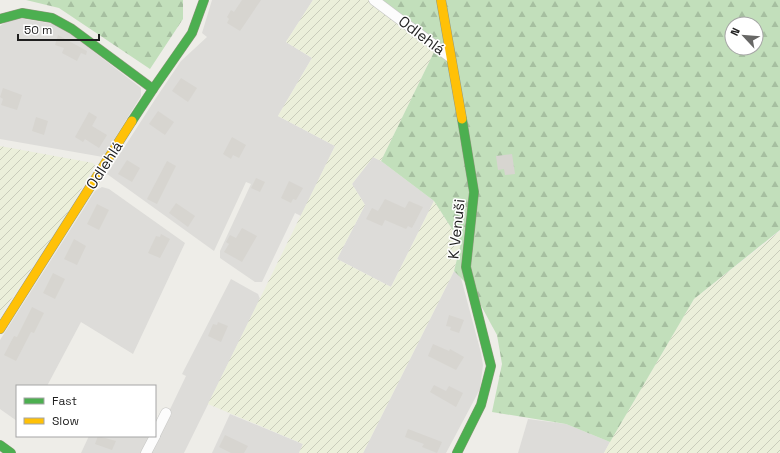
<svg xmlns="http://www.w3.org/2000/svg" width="780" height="453" font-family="'Space Grotesk',sans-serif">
<defs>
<pattern id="farmland-furrows" width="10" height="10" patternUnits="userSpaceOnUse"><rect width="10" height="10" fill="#ebefda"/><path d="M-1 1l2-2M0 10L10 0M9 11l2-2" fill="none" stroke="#c9ccbb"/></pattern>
<pattern id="forest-firs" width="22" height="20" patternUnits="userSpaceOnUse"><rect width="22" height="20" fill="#c2dfbb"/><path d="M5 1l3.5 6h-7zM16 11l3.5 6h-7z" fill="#a6bfa0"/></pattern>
</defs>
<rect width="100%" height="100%" fill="#eeede8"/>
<!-- residential -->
<g fill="#dddcd9">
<path d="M212,0H313L286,42L312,58L278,116L335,146L301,216L295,213L262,282H255L220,258V251L251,184L246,182L214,251L107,174L156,98L181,61L207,37L202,33Z"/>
<path d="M13,17L59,25L141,88V96L103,157L0,139V26Z"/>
<path d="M373,157L381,161L434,201L391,287L337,259L365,205L352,184Z"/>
<path d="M102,187L109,189L185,243L133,354L81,322L47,386H17V421L0,409V340L95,191Z"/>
<path d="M454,271L461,278L481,353L483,365L480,389L446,453H363Z"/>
<path d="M231,279L258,294L260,299L184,453H149L186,376L182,374Z"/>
<path d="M230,414L303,444L299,453H212Z"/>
<path d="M528,419L566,424L610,442L604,453H518Z"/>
<path d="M89,436H146L149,438L142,453H81Z"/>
</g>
<!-- farmland -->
<g fill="url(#farmland-furrows)">
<path d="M313,0H370L435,50L381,161L373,157L352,184L365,205L337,259L391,287L434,201L461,243L454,271L363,453H299L303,444L208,404L335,146L278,116L312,58L286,42Z"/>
<path d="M0,146L93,163L95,165L64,219L0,316Z"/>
<path d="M780,231V453H604L610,442L694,299Z"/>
</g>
<!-- forest -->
<g fill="url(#forest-firs)" fill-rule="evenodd">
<path d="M26,0H183V19L150,69L59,8Z"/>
<path d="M370,0H780V230L694,299L610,442L566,424L492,412L502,364L497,335L472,289L454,271L461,243L434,201L381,161L435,50ZM732,24H756V48H732Z"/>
</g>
<!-- building -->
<g fill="#d7d5d0">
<path d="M242,0H261L240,31L227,23L229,19L227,17L231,10L234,12Z"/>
<path d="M58,35L87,51L86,55L81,53L77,61L62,53L64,48L55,45Z"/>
<path d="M181,78L197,88L188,102L172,91Z"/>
<path d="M3,88L22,95L17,110L1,105L3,99L0,97Z"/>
<path d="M158,111L174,122L165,135L149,124Z"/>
<path d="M89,112L97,117L92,126L107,135L99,148L85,139L83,142L75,137Z"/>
<path d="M36,117L48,121L44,135L32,131Z"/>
<path d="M232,137L246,145L239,158L233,155L231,159L223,154Z"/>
<path d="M512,154L515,174L505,175L504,169L498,170L496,156Z"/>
<path d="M127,160L140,168L132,182L118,174Z"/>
<path d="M167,161L176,166L157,204L147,199Z"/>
<path d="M256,178L265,182L260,192L251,188Z"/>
<path d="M289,181L303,188L296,200L293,199L291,203L281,198Z"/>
<path d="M385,199L405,208L409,201L423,207L412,228L408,226L406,229L385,220L382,226L366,219L372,208L378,211Z"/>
<path d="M176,203L195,216L188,227L169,213Z"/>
<path d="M97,204L109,210L99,230L87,224Z"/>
<path d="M242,228L257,236L242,262L224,252L229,244L226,242L230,235L236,238Z"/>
<path d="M161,234L170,239L160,258L148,253L156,236L160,237Z"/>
<path d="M74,239L86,246L77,265L64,259Z"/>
<path d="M53,273L65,279L55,299L43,293Z"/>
<path d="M32,307L44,313L34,333L31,332L16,361L4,355L14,336L17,337Z"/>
<path d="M449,315L464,320L459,333L450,330L451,327L446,326Z"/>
<path d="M218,322L228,326L221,342L208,336L213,324L217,325Z"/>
<path d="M433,344L449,351L450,349L464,357L456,370L428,356Z"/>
<path d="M434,385L446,391L449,386L463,393L456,407L430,392Z"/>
<path d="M408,429L442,442L437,453L422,447L424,444L405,437Z"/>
<path d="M225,435L248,446L244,453H231L219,447Z"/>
<path d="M98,436L116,441L112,450L95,444Z"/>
</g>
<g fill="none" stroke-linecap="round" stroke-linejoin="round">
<defs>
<g id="street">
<path d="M374,0L450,57"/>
<path d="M155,435L166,413"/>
<path d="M146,453L155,436"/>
</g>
<g id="fast">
<path d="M0,19L22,13L52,18L72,29L153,89"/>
<path d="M132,121L153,89L192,33L204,0"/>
<path d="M0,445L11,453"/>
<path d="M457,453L481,405L491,366L466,267L474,192L462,119"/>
</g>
<g id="slow">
<path d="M441,0L462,119"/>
<path d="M0,329L132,121"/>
</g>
</defs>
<!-- street casing -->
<use href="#street" stroke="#c6c6c4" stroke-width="11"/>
<!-- fast casing -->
<use href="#fast" stroke="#93997f" stroke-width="10"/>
<!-- slow casing -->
<use href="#slow" stroke="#93997f" stroke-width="10"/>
<!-- street -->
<use href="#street" stroke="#fcfcfc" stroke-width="10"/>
<!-- fast -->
<use href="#fast" stroke="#4caf50" stroke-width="9"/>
<!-- slow -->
<use href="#slow" stroke="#ffc107" stroke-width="9"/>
</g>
<g text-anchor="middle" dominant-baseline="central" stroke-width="3" stroke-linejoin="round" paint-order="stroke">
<!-- street labels -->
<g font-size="15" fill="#1f1f1f" stroke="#fff">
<text transform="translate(422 35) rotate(37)">Odlehlá</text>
<text transform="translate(104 165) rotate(-57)">Odlehlá</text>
<text transform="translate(456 229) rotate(-84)">K Venuši</text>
</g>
</g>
<!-- legend -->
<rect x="16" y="385" width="140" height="52" fill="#ffffff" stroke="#a5a5a5"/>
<rect x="24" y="398" width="20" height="6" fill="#4caf50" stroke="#a5a5a5"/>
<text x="52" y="405" font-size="12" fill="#1f1f1f">Fast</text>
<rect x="24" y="418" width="20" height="6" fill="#ffc107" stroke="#a5a5a5"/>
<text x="52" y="425" font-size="12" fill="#1f1f1f">Slow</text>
<!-- north arrow -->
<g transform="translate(744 36) rotate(296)"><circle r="19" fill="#ffffff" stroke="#a5a5a5"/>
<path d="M0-3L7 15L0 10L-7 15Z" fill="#676765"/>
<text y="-6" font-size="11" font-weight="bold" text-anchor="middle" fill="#1f1f1f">N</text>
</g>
<!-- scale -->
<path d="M18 34v6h81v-6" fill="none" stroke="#1f1f1f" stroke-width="2"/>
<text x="24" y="34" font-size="12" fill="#1f1f1f" stroke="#ffffff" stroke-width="3" paint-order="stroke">50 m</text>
</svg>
